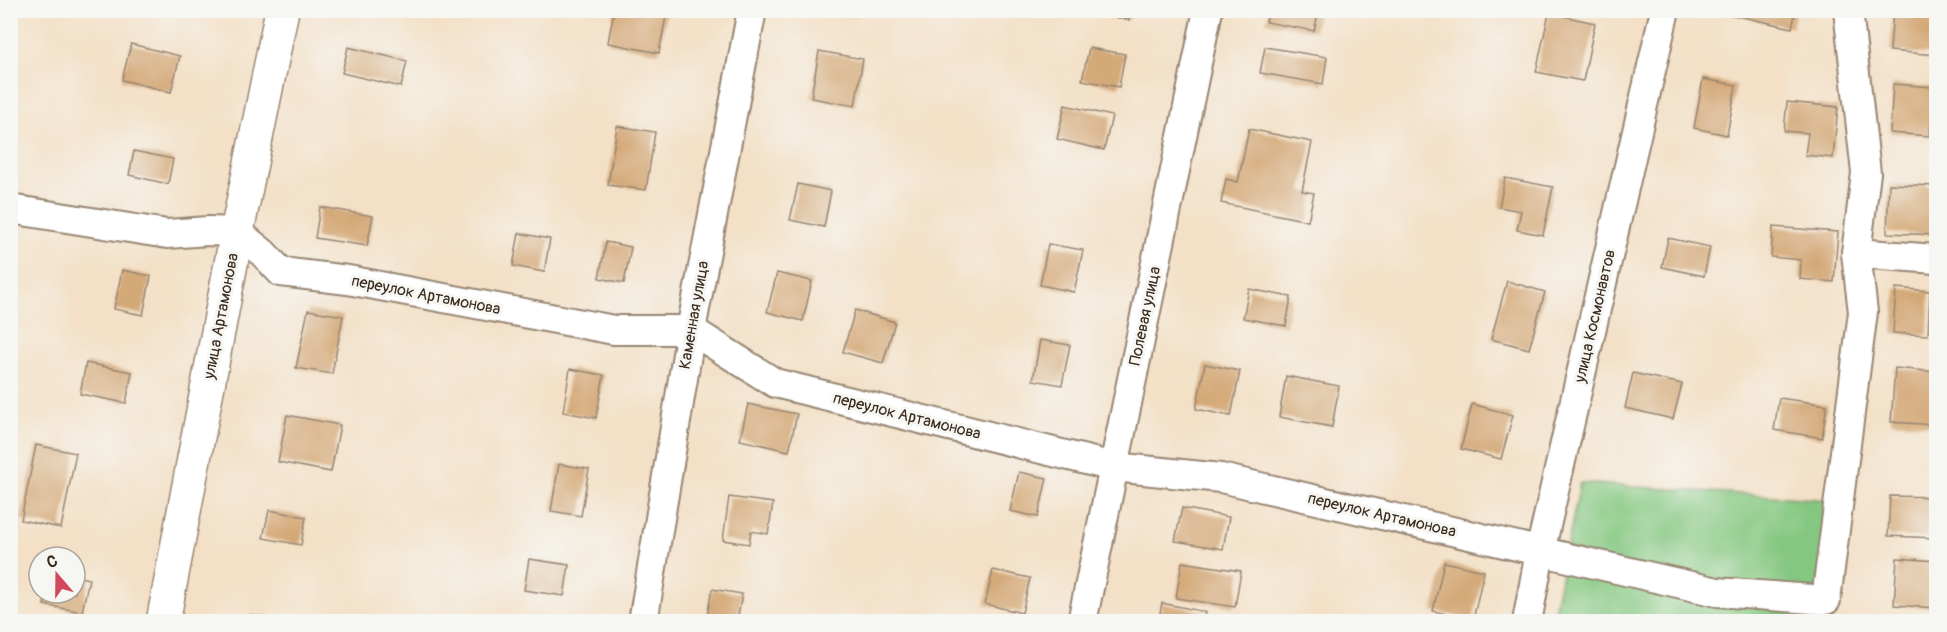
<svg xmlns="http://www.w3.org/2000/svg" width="1947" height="632" font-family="Pangolin,sans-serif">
<rect width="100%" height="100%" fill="#f6f6f2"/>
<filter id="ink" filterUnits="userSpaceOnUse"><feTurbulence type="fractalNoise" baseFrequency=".0167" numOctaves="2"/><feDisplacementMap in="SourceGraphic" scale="12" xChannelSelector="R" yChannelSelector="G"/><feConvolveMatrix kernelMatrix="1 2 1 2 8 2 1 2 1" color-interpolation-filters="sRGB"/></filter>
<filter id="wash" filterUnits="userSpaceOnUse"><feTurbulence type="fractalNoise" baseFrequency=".008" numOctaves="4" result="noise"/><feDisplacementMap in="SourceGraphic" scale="24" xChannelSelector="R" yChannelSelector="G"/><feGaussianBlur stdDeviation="1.35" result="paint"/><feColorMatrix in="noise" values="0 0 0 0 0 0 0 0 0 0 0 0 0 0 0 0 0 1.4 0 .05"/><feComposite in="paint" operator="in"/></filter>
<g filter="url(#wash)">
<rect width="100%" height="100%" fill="#f3e0c6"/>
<!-- green -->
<path fill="#84c780" stroke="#60784f" stroke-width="1.5" d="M1580,483L1829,500L1822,621L1552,622Z"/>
<g id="blocks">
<!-- building -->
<g fill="#d4a978">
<path d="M614,10L667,11L659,53L608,43Z"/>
<path d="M826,10H856L855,16Z"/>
<path d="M1100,10H1131L1129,20L1099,14Z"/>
<path d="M1269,10H1319L1314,31L1266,22Z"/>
<path d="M1711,10H1796L1792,28Z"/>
<path d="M1893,10H1936V55L1890,51Z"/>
<path d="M1549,13L1595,23L1583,81L1536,72Z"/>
<path d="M131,44L180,56L171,92L122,80Z"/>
<path d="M348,47L407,61L401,87L342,73Z"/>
<path d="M1265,47L1327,57L1323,84L1260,73Z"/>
<path d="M1089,48L1125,54L1119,87L1082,80Z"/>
<path d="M819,51L863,59L855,106L811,98Z"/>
<path d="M1703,79L1736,85L1727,135L1694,128Z"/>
<path d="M1893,84L1933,87L1930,136L1890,133Z"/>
<path d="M1787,102L1838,107L1833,158L1805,155L1808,133L1784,131Z"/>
<path d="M1065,105L1112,116L1104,150L1057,139Z"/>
<path d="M617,126L655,132L646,190L608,185Z"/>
<path d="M1249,129L1312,142L1302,191L1314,193L1308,221L1221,203L1226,179L1238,182Z"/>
<path d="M134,151L173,159L168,184L129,175Z"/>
<path d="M1505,178L1553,187L1543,235L1517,230L1521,211L1499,207Z"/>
<path d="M798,184L831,191L824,227L790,220Z"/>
<path d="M1889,184L1936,186V235L1887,233Z"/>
<path d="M320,207L373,216L367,246L315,238Z"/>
<path d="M1773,227L1838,232L1834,282L1800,279L1801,260L1771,257Z"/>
<path d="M519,233L550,239L544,272L513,266Z"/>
<path d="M1668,238L1710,247L1704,276L1662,267Z"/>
<path d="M606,242L631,247L624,283L599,278Z"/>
<path d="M1048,244L1083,250L1074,292L1040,285Z"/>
<path d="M122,270L151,276L143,315L114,309Z"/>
<path d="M777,273L812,281L803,321L767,312Z"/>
<path d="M1507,281L1545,292L1529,349L1491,339Z"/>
<path d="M1896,288L1930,291L1928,335L1893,333Z"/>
<path d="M1249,289L1291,297L1286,326L1243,318Z"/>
<path d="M308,310L343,316L332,374L296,368Z"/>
<path d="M855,310L895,322L883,363L843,352Z"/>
<path d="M1040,340L1070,345L1062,385L1033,380Z"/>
<path d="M86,363L132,372L126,403L80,394Z"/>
<path d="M1205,364L1240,371L1231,416L1196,409Z"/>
<path d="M1895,368L1936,372V425L1891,422Z"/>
<path d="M570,369L604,375L596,418L563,412Z"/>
<path d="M1633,373L1682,384L1673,419L1625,408Z"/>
<path d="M1286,376L1339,386L1332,427L1279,417Z"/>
<path d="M1779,398L1827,405L1822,438L1774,430Z"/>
<path d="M748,404L797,414L789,451L740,440Z"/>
<path d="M1472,404L1513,415L1501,459L1461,449Z"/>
<path d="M287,415L340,425L331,472L278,462Z"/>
<path d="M36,445L76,453L61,528L21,520Z"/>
<path d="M559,464L589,469L581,516L551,511Z"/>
<path d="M1019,472L1047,478L1038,517L1010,511Z"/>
<path d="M1890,496L1936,497V538L1888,536Z"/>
<path d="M729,497L773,503L768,534L751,531L749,544L723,540Z"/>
<path d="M1182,508L1229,517L1223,549L1175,541Z"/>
<path d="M269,510L306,517L301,545L263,538Z"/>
<path d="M1897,558L1936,561L1935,608L1894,605Z"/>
<path d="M529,559L569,565L564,596L524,590Z"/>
<path d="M1182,562L1241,571L1235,607L1176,598Z"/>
<path d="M1444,562L1484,571L1473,620L1433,611Z"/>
<path d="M993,570L1030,578L1022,613L985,604Z"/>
<path d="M75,576L89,579L82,612L44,605L46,593H75Z"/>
<path d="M712,589L742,594L737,622H706Z"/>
<path d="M1162,603L1205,612L1203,622H1158Z"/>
<path d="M251,615L279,620V622H250Z"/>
</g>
</g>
</g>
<g filter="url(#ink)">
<use href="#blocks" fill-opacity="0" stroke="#978572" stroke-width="1.5"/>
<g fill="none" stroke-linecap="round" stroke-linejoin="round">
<defs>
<g id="minor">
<path d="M10,209L167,234L208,231L237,232L263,253L281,272L348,280L614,330H691L775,383L1114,467L1221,478L1717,592L1826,600L1863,312L1856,253L1866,173L1848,10"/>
<path d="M1856,253L1936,259"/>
<path d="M643,622L691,330L752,10"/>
<path d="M1082,622L1208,10"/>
<path d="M1527,622L1540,552L1665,10"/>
</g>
<path id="tertiary" d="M163,622L237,232L282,10"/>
</defs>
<!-- minor casing -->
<use href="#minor" stroke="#978572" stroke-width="32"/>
<!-- tertiary casing -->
<use href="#tertiary" stroke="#978572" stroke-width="36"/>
<!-- minor -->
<use href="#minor" stroke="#fff" stroke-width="28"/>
<!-- tertiary -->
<use href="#tertiary" stroke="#fff" stroke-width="33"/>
</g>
</g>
<g text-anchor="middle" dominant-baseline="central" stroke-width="6" stroke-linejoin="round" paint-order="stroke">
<!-- street labels -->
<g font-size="16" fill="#3b2a1e" stroke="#f6f6f2">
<text transform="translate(426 295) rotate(11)">переулок Артамонова</text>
<text transform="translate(694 315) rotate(-80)">Каменная улица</text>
<text transform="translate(221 316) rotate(-79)">улица Артамонова</text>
<text transform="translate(1145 316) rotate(-78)">Полевая улица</text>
<text transform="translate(1595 316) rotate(-77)">улица Космонавтов</text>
<text transform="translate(907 416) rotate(14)">переулок Артамонова</text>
<text transform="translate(1382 515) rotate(13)">переулок Артамонова</text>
</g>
</g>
<!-- margin -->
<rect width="1947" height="632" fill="none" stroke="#f6f6f2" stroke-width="36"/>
<!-- north arrow -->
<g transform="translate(57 575) rotate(340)"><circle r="28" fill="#f6f6f2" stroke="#aba49d" stroke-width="1.5"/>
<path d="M0-4.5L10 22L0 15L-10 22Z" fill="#d1495b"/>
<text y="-9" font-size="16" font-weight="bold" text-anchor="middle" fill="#3b2a1e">С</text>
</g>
</svg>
